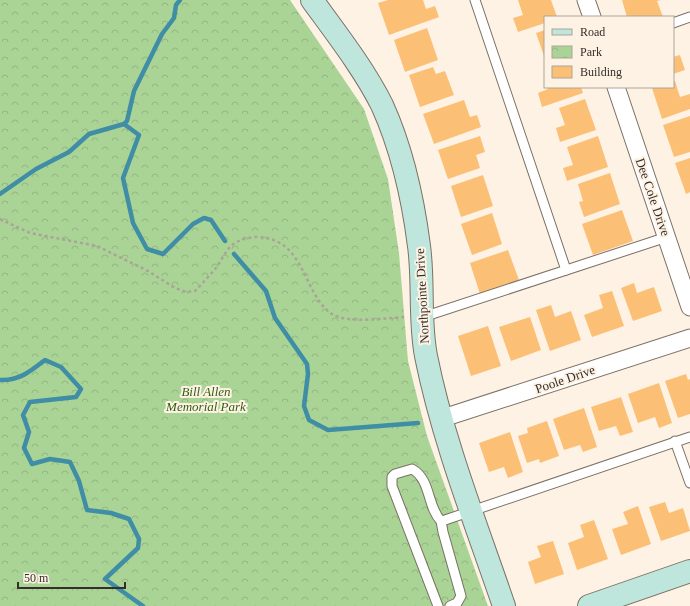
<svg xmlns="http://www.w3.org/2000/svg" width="690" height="606" font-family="Georgia,serif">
<defs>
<pattern id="park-crowns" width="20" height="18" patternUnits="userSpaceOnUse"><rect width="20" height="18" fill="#aad496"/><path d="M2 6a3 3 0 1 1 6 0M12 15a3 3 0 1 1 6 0" fill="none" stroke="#93b681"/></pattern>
</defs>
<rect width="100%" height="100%" fill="#fef2e4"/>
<!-- park -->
<path fill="url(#park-crowns)" d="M0,0H290L364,109L388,179L399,253L408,361L427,436L488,606H0Z"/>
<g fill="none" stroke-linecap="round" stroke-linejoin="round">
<!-- stream -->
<g stroke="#408da6" stroke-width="4.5">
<path d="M124,124L127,121L134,91L162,34L174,18L176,5L180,0"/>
<path d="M0,194L36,169L69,152L89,134L124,124L139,135L123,178L133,223L147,249L163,254L193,224L204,218L211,220L225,241"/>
<path d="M234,254L266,291L275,318L307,364L308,374L304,406L309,420L328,430L418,423"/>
<path d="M0,380C19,381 31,371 45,360L61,367L81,389L76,397L30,402L23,415L29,432L24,448L32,464L50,459L70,462L79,481L87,510L111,513L129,519L139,539L138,548L105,579L143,606"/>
</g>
</g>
<!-- building -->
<g fill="#fbc076">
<path d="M388,0H423L426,9L435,6L439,17L389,35L378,3Z"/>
<path d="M518,0H551L557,17H545V23L518,32L513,18L523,15Z"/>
<path d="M622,0H661L657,1L663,17H627Z"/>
<path d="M427,28L438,60L405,72L394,40Z"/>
<path d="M545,30V59L536,33Z"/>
<path d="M680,55L685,70L673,74V57Z"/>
<path d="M433,67L436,74L445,71L454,95L420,107L409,75Z"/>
<path d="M673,81H675L680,97L690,94V109L662,119L652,88L673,87Z"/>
<path d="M547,87H581L583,93L542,107L538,93L548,89Z"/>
<path d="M585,99L596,130L560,142L556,128L565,125L559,108Z"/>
<path d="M464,100L470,117L477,115L481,127L434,144L423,114Z"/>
<path d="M690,116V152L674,157L663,125Z"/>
<path d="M480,136L485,152L476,155L480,168L448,179L438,150Z"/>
<path d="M598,136L608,167L567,181L563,168L573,165L567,147Z"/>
<path d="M690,158V192L686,194L675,163Z"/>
<path d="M610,173L620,204L584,217L579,202L583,201L578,184Z"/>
<path d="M483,175L493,206L461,217L451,186Z"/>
<path d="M622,210L633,241L593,255L582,224Z"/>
<path d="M492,213L502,244L472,255L461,224Z"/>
<path d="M508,250L519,280L480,294L470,263Z"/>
<path d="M634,283L637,293L654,287L662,311L633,321L621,288Z"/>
<path d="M612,291L624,326L592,337L584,315L603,308L599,295Z"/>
<path d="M551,305L555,317L571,311L581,340L550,351L536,310Z"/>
<path d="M530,317L541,350L511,361L499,327Z"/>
<path d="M488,326L501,366L471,376L458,336Z"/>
<path d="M686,374L688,380L690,379V414L678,418L665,381Z"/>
<path d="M659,383L672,423L659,428L655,417L638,423L628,394Z"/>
<path d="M621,397L633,432L620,436L616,426L599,431L591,407Z"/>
<path d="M584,408L597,447L583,452L580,445L564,450L553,419Z"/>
<path d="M547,421L559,456L540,463L539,459L527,463L518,436L528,433L527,428Z"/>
<path d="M510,432L523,472L508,478L504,467L489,472L479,443Z"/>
<path d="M665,502L669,513L683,508L690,531L661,541L649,507Z"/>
<path d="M638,506L651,544L621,555L612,529L628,524L623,512Z"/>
<path d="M594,520L608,559L577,570L568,543L584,537L580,525Z"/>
<path d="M553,541L564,574L535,584L528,562L541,557L537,546Z"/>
</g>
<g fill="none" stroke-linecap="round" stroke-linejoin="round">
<defs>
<g id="lane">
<path d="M475,0L566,270"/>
<path d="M673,23L690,17"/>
<path d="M423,317L667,237"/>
<path d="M675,441L690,483"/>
<path d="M441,521L443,532L461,596L457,603L450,606"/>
<path d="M438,606L392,486V477L395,474L412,469C431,479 427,507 441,521L445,520L690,437"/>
</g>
<g id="street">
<path d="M586,0L592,17"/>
<path d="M616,87L690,307"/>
<path d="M440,419L690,338"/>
</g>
<g id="secondary">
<path d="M312,0C336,33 364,69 382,105C402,149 413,199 419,246C424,282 419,320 426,356C443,441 476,524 504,606"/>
<path d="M589,606L690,571"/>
</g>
</defs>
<!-- lane casing -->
<use href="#lane" stroke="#7b7165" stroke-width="11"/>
<!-- street casing -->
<use href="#street" stroke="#7b7165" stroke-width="19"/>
<!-- secondary casing -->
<use href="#secondary" stroke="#7b7165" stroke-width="24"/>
<!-- path -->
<path stroke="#aba298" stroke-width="2.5" stroke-dasharray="3 3" stroke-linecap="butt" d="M0,219L30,233L97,246L148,271L175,288L186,292L195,291C202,284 209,276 216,268C221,261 225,252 231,246C237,240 249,237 257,237C306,238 302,294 332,314C347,324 386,318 404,317"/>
<!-- lane -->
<use href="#lane" stroke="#fff" stroke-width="9"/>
<!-- street -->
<use href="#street" stroke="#fff" stroke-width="17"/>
<!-- secondary -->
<use href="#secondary" stroke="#bfe6dc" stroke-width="22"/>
</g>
<g text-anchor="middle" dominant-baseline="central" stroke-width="4" stroke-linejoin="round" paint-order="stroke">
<!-- street labels -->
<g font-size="13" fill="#342f2a" stroke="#fef2e4">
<text transform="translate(653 197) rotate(71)">Dee Cole Drive</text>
<text transform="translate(422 296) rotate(-93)">Northpointe Drive</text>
<text transform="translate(565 379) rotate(-19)">Poole Drive</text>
</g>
<!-- park labels -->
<g font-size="13" font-style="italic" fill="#325e12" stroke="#fef2e4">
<text x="206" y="391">Bill Allen<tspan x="206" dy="15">Memorial Park</tspan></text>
</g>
</g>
<!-- legend -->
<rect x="544" y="16" width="130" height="72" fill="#fef2e4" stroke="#ada49a"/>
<rect x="552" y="29" width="20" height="6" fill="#bfe6dc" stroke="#ada49a"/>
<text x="580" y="36" font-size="12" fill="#342f2a">Road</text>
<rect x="552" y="46" width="20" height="12" fill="url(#park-crowns)" stroke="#ada49a"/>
<text x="580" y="56" font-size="12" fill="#342f2a">Park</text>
<rect x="552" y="66" width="20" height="12" fill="#fbc076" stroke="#ada49a"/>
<text x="580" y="76" font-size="12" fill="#342f2a">Building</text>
<!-- scale -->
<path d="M18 582v6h107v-6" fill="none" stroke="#342f2a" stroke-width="2"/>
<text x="24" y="582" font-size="12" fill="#342f2a" stroke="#fef2e4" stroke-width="3" paint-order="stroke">50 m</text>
</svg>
